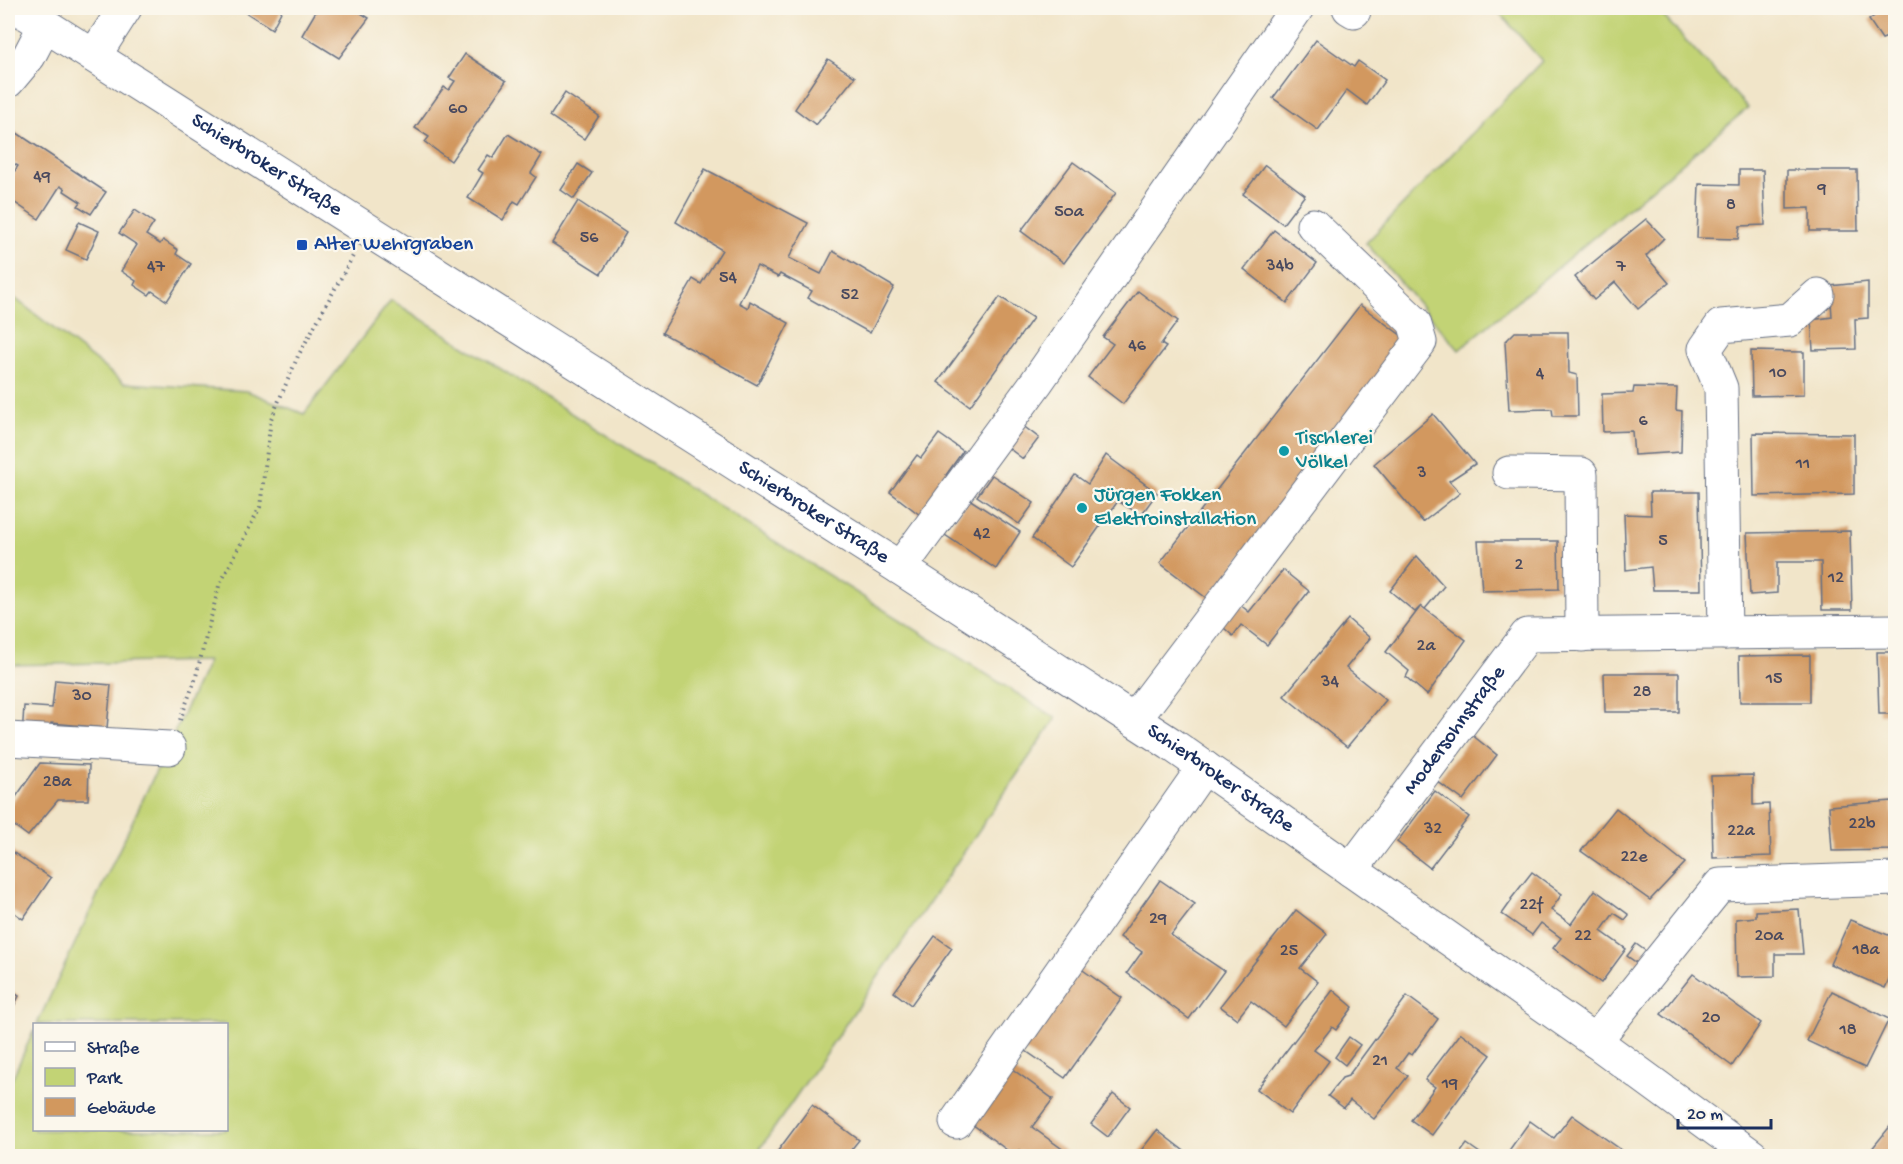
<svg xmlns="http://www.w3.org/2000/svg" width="1903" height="1164" font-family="'Gochi Hand',sans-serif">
<rect width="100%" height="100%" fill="#fbf7ec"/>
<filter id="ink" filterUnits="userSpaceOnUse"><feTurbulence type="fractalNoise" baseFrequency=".0167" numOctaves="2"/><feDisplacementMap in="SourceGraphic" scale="12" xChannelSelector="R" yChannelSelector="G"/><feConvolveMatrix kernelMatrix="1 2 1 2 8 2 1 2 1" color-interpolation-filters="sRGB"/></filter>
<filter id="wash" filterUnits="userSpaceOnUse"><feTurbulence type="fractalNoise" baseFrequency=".008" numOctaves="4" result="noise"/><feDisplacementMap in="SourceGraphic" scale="24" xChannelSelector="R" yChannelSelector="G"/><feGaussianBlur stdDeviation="1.35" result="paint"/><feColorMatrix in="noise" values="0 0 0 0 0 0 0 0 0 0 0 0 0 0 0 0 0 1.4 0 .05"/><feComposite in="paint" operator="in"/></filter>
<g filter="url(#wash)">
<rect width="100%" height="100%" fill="#f1e5c9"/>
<!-- green -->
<g fill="#c2d375" stroke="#6e816a" stroke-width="1.5">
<path d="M1495,8H1656L1748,108L1459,350L1366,243L1542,61Z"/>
<path d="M8,293L124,383L247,391L304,414L391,300L1056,718L755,1156H8V1088L34,1030V1130H226V1024H37L208,661L8,665Z"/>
</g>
<g id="blocks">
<!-- building -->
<g fill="#d2985e">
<path d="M239,8H283L272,29Z"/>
<path d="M318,8H353L369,18L339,58L302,35Z"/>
<path d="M1885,8H1896V41L1890,36L1882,39L1869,20Z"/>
<path d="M1316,40L1354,67L1358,61L1385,80L1367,105L1347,90L1318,130L1273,98Z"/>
<path d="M465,54L506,81L451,161L425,142L429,137L415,128L444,87L449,90L455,81L449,78Z"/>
<path d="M828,59L855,77L816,125L795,109Z"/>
<path d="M565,93L599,116L584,139L550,116Z"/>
<path d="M8,127L106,192L91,214L78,206L81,202L64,191L65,189L60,186L39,219L8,198V181L18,166L10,161L8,166Z"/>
<path d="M508,134L542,155L531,173L536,177L519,204L514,201L503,220L468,198L483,173L478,170L488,155L493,158Z"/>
<path d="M1073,162L1116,193L1064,263L1021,231Z"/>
<path d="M578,164L592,173L574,199L561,190Z"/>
<path d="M1265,165L1305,195L1283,224L1243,194Z"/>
<path d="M705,169L808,223L789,258L821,274L833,251L894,287L870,333L808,298L812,291L780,274L778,277L757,266L739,303L748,308L750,301L789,323L757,385L662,333L693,279L701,284L722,250L676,222Z"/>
<path d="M1739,170H1763L1765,225L1740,226L1738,239L1697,238L1699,184L1739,185Z"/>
<path d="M1787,170H1857L1858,231H1810V208L1787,209Z"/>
<path d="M578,201L626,233L601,274L552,243Z"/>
<path d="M135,210L154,223L146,235L160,244L163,240L178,250L176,254L191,264L167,301L152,291L149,295L134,285L136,281L121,271L137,245L119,233Z"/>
<path d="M1646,219L1664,238L1646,256L1669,283L1638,309L1615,282L1594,300L1575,277Z"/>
<path d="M79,222L99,231L86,259L66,250Z"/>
<path d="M1274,230L1317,263L1287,303L1244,269Z"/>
<path d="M1868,282V318L1855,319L1856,349L1813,350L1811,320L1832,317L1830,286Z"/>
<path d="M1138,291L1178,321L1161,344L1166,347L1123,404L1088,377L1113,344L1103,337Z"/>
<path d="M1000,297L1033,318L970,406L938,382Z"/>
<path d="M1360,305L1406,339L1209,600L1160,563Z"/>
<path d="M1515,332H1568L1569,373L1577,375L1578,416H1553L1552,409L1509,410L1505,342Z"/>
<path d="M1751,351L1804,352V395L1752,396Z"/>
<path d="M1634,387L1677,388L1676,410L1682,411L1681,452L1634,455L1632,431L1603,432L1602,394L1633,393Z"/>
<path d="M1433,414L1475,464L1449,481L1460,493L1423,522L1374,464Z"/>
<path d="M1018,422L1039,438L1023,459L1002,443Z"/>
<path d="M1753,433L1854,434V494L1754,496Z"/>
<path d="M939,434L963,451L946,475L948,476L920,515L890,492L917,455L921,458Z"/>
<path d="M1106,455L1157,493L1141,515L1118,501L1071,567L1032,538L1075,475L1088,484Z"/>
<path d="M992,475L1034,503L1019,524L977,496Z"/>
<path d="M1650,492H1699L1701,590H1653L1651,567L1626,570L1624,514L1651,515Z"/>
<path d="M969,499L1020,532L996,569L945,535Z"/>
<path d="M1850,531L1852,610H1822L1821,562H1777V593L1750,595L1747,533Z"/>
<path d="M1478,541H1558L1559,589L1482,591Z"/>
<path d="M1417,556L1444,586L1425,609L1421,606L1466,640L1427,695L1406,677L1409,671L1386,652L1421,606L1415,612L1390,591Z"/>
<path d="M1283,570L1309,591L1267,645L1241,625L1233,636L1216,621L1233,599L1249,612Z"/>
<path d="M1348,619L1370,638L1346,668L1386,700L1347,747L1284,696Z"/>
<path d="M1877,652H1896V714H1879Z"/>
<path d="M1810,655V702H1740L1739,656Z"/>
<path d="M1604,673H1679V712H1605Z"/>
<path d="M55,680L111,685L107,728L51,723L50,738L22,736L24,706L52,708Z"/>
<path d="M1472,735L1497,755L1463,800L1437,781Z"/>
<path d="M40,763L89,765L88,800H58L28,836L8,821V808Z"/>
<path d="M1753,775V805L1769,804L1771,856L1713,858L1711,776Z"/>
<path d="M1435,791L1469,817L1430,868L1397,842Z"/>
<path d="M1892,801L1896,850L1832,851L1829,806Z"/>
<path d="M1616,808L1685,863L1650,900L1581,851Z"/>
<path d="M8,849L51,878L23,919L8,908Z"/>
<path d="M1532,872L1562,894L1551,910L1571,924L1595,890L1629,915L1625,920L1614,913L1601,931L1626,949L1601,983L1553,948L1561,938L1541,923L1532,935L1502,914L1512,900L1511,899Z"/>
<path d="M1160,880L1195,904L1171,935L1224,971L1189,1019L1127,973L1142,952L1120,937Z"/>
<path d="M1799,909L1803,954H1775V976L1737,977L1736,919L1756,917V911Z"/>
<path d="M1296,910L1327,934L1300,968L1318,982L1284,1026L1251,1001L1237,1019L1220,1006Z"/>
<path d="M1850,920L1896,938V963L1885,988L1830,964Z"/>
<path d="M935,936L952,948L911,1005L894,992Z"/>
<path d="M1636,944L1650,954L1640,965L1627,956Z"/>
<path d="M1080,968L1122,998L1065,1078L1023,1049Z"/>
<path d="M1693,974L1761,1023L1732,1066L1661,1014Z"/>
<path d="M8,989L19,996L8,1018Z"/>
<path d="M1333,990L1353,1007L1336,1030L1332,1027L1314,1050L1329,1061L1290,1114L1257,1089Z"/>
<path d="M1832,991L1889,1019L1865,1068L1807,1041Z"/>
<path d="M1407,996L1438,1019L1412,1055L1408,1053L1397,1068L1408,1076L1374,1119L1350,1100L1344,1108L1328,1096L1342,1078L1348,1076Z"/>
<path d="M1461,1033L1491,1055L1432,1135L1411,1120L1435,1087L1425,1080Z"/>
<path d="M1349,1037L1360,1045L1345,1065L1335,1057Z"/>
<path d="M1004,1063L1053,1099L1032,1127L1072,1156H1029L1020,1150L1015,1156L964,1118Z"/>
<path d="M1113,1094L1130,1107L1108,1137L1091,1124Z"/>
<path d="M812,1105L859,1140L846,1156H774Z"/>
<path d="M1572,1115L1630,1156H1505L1530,1121L1554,1138Z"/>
<path d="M1896,1119V1156H1866Z"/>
<path d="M1157,1130L1184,1151L1180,1156H1144L1139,1153Z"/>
<path d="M1467,1144L1484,1156H1458Z"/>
</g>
</g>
</g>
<g filter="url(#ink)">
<use href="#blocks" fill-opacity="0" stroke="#666f83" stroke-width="1.5"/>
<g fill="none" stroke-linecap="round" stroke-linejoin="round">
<defs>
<g id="minor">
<path d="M1349,8L1354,11"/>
<path d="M94,56L125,8"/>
<path d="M8,81L29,56L45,25"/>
<path d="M1509,473L1581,474L1582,635"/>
<path d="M900,568L1036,383L1297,8"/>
<path d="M1725,633L1721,388L1705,349L1721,326L1790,320L1818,295"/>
<path d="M1134,720L1420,342L1414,322L1313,225"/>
<path d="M8,739L169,748"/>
<path id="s1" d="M1351,870L1527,635L1896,631"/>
<path d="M1595,1041L1720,885L1896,879"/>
<path d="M956,1122L1204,767"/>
</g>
<g id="major">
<path id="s2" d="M18,8L900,568L1171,744L1595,1041L1752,1156"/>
</g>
</defs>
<!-- minor casing -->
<use href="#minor" stroke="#666f83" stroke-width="35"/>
<!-- major casing -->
<use href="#major" stroke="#666f83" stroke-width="35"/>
<!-- path -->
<path stroke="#666f83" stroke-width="4" stroke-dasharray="1.5 4.5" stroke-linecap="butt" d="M180,720L195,680L219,586L260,507L271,419L298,356L353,256"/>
<!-- minor -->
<use href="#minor" stroke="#fff" stroke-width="33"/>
<!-- major -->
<use href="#major" stroke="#fff" stroke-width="33"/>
</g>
</g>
<!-- markers -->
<rect fill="#1a4fb4" stroke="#fbf7ec" stroke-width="2" x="296" y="239" width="12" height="12" rx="3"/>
<g fill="#0f9aa8" stroke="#fbf7ec" stroke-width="2">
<circle cx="1284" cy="451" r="6"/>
<circle cx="1082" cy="508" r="6"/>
</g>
<g text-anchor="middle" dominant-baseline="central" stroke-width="4.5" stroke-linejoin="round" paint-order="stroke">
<!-- number labels -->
<g font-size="18" fill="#49495e">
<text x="458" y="109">60</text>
<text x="42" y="177">49</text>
<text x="1822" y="189">9</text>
<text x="1731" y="205">8</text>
<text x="1069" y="212">50a</text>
<text x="589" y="238">56</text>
<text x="1280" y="266">34b</text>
<text x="156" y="267">47</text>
<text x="1621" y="267">7</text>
<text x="728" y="278">54</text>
<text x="850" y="295">52</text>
<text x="1137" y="346">46</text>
<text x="1778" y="373">10</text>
<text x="1540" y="374">4</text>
<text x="1643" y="421">6</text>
<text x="1803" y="464">11</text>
<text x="1422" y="473">3</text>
<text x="982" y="534">42</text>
<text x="1663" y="541">5</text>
<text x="1519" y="565">2</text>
<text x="1836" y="578">12</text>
<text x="1426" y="646">2a</text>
<text x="1774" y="679">15</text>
<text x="1330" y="682">34</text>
<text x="1642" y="692">28</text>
<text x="82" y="696">30</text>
<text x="57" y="782">28a</text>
<text x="1862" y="824">22b</text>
<text x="1433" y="829">32</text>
<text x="1741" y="831">22a</text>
<text x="1634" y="857">22e</text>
<text x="1531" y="905">22f</text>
<text x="1158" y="919">29</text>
<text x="1583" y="936">22</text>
<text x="1769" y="936">20a</text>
<text x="1866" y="950">18a</text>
<text x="1289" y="951">25</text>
<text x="1711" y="1018">20</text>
<text x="1848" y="1030">18</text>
<text x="1380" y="1061">21</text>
<text x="1450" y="1084">19</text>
</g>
<!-- street labels -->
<g font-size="21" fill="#1b2f5e" stroke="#fbf7ec">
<text stroke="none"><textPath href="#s2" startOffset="294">Schierbroker Straße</textPath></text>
<text stroke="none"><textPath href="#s2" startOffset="942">Schierbroker Straße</textPath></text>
<text stroke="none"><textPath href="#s1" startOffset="174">Modersohnstraße</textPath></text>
<text stroke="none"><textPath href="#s2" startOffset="1428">Schierbroker Straße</textPath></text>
</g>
<!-- transit labels -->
<g font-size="21" fill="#164399" stroke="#fbf7ec" text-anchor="start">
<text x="314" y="245">Alter Wehrgraben</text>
</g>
<!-- culture labels -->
<g font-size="21" fill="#0d838f" stroke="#fbf7ec" text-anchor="start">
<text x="1296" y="439">Tischlerei<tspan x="1296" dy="24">Völkel</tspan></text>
<text x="1094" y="496">Jürgen Fokken<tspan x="1094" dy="24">Elektroinstallation</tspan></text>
</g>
</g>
<!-- margin -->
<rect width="1903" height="1164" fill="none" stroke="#fbf7ec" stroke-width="30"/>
<!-- legend -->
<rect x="33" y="1023" width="195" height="108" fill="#fbf7ec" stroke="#a1a7b3" stroke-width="1.5"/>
<rect x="45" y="1042" width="30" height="9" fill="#ffffff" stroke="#a1a7b3" stroke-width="1.5"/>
<text x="87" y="1053" font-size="18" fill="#1b2f5e">Straße</text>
<rect x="45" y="1068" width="30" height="18" fill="#c2d375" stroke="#a1a7b3" stroke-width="1.5"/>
<text x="87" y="1083" font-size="18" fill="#1b2f5e">Park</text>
<rect x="45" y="1098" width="30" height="18" fill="#d2985e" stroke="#a1a7b3" stroke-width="1.5"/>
<text x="87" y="1113" font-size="18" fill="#1b2f5e">Gebäude</text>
<!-- scale -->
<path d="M1678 1119v9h93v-9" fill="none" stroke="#1b2f5e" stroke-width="3"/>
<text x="1687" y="1119" font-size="18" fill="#1b2f5e" stroke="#fbf7ec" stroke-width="4.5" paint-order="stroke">20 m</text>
</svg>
